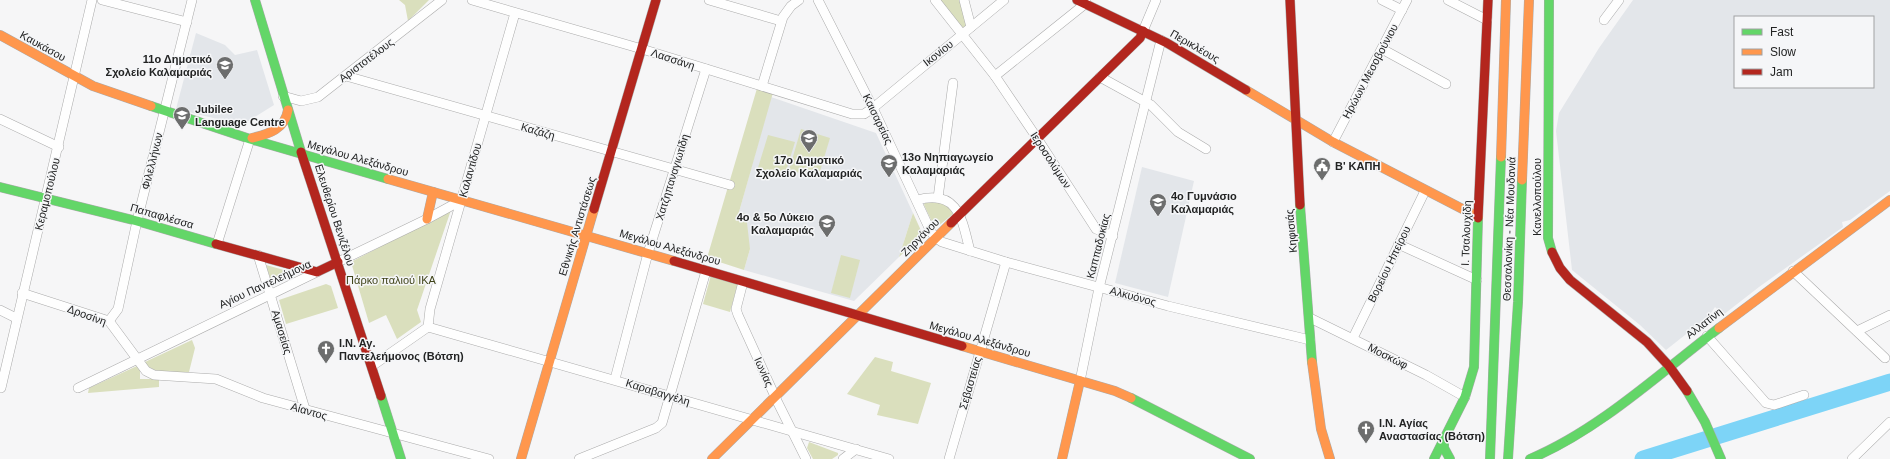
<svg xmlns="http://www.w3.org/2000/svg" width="1890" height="459" font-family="Helvetica,sans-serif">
<rect width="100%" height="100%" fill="#f6f6f7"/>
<!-- built -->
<g fill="#e3e6ea" fill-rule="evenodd">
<path d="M1633,0H1890V191L1850,220L1842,222L1843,227L1759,287L1723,315L1715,307L1709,316L1666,350L1640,325L1572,270L1556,131L1559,113L1599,48ZM1735,17H1873V87H1735Z"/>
<path d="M196,33L225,45L235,55L257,50L274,105L242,125L176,109Z"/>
<path d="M771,97L876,133L913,213L899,257L854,301L744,270L750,249L739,212Z"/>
<path d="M1142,167L1194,181L1168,297L1115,283Z"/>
</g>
<!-- green -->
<g fill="#dadfbd">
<path d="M399,0H429L408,21L405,5Z"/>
<path d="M938,0H960L967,26L961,31Z"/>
<path d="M758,85L774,89L739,212L746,214L750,249L744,270L707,258Z"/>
<path d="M801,129L830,138L818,178L789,170Z"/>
<path d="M768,135L795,142L784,178L757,171Z"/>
<path d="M939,201L949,206L953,214L937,227L933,224L924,205L925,202Z"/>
<path d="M451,210L417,310L421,322L397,339L386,315L369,323L351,262Z"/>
<path d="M913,213L923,235L899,257Z"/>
<path d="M841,255L860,260L850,298L831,293Z"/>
<path d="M266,265L295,273L272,284Z"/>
<path d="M711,275L738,283L730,312L703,304Z"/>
<path d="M326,284L331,286L338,308L286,324L279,300Z"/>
<path d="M192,340L195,348L189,372C171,373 160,376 145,364V362Z"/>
<path d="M875,357L893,362L891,371L931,383L918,424L877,415L880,405L847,394Z"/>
<path d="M137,366L140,370V379H159V387L88,393L89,388Z"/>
<path d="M809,442L838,453V455L832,459H813L807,448Z"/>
</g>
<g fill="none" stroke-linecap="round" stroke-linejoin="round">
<!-- river -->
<path stroke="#7dd4f7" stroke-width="17" d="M1643,459L1890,382"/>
<defs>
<g id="street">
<path d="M102,0L187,22"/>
<path d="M472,0L642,49L852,114H864L873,108L1004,0"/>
<path d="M709,0L781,21"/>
<path d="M818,0L873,108L931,232L936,238L942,242L1006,262L1168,306L1310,340"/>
<path d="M935,0L995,76L1037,138L1096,229L1113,236"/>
<path d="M964,0L971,27"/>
<path d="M1382,0L1402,10"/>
<path d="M1448,0L1487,20"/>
<path d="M1604,20L1619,0"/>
<path d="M1143,31L1156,0"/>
<path d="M1382,49L1446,84"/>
<path d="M346,76L730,185"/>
<path d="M995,76L1085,4L1086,0"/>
<path d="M1100,77L1151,105L1178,132L1206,149"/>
<path d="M762,86L783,17L791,6L799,0"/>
<path d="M283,96L301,101L318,97L442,0"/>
<path d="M0,119L59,147"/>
<path d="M1333,142L1407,0"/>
<path d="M938,198L953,83"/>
<path d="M917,200C959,189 962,220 970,251"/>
<path d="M217,244L250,139"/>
<path d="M1398,244L1477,280"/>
<path d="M258,255L305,409"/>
<path d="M338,262L427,219L462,200"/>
<path d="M1793,271L1885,358"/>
<path d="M743,282L736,309L738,315L778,403L806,459"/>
<path d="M22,293L109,321L146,371L154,375L216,379L263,398L489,459"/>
<path d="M0,310L16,318"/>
<path d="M1310,318L1426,375L1465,397"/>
<path d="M109,321L118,309L137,221L192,0"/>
<path d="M428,327L889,459"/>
<path d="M428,327L430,309L515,13"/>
<path d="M1857,331L1890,315"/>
<path d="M1707,336L1766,403L1774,405L1804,395"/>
<path d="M1353,338L1425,191"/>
<path d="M372,366L428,327"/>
<path d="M615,379L648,253L706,69"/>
<path d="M1080,381L1099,288L1161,40"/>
<path d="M1,388L92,0"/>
<path d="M78,388L317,272"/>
<path d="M579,459L656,428L662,423L706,271"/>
<path d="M843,459L856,449"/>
<path d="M949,459L1006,262"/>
<path d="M1852,459L1890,422"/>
</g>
<g id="fast">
<path d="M255,0L301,152"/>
<path d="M1549,0L1548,238L1552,252"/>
<path d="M151,106L250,139L388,179"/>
<path d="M0,187L137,221L216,244"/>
<path d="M1300,205L1312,362"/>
<path d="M1687,391L1705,422L1721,459"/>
<path d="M381,396L401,459"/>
<path d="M1131,398L1250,459"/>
<path d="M1444,440V448L1450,459"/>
<path d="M1434,459L1465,397L1474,367L1478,218"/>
<path d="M1490,459L1501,157"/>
<path d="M1508,459L1518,302L1522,180"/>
<path d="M1530,459C1599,430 1660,373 1719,328"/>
</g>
<g id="slow">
<path d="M0,35L93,86L151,106"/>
<path d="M1246,90L1333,142L1478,217"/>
<path d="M252,138C269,134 285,129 288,110"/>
<path d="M1501,157L1506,0"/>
<path d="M388,179L674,261"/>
<path d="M1522,180L1529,0"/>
<path d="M427,219L433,192"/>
<path d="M1719,328L1890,200"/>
<path d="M962,346L1115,391L1131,398"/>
<path d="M1312,362L1321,429L1330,459"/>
<path d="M521,459L594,209"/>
<path d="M712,459L951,223"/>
<path d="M1062,459L1080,381"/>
</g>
<g id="jam">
<path d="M1077,0L1167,43L1246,90"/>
<path d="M1290,0L1300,205"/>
<path d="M301,152L381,396"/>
<path d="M594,209L656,0"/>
<path d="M1478,218L1488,0"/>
<path d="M951,223L1140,38L1143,31"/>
<path d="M216,244L317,272L338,262"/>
<path d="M1552,252L1560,268L1570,280L1647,342L1669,366L1687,391"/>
<path d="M674,261L962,346"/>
</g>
</defs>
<!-- street casing -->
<use href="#street" stroke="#ababab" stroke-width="10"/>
<!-- fast casing -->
<use href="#fast" stroke="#ababab" stroke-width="10"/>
<!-- slow casing -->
<use href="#slow" stroke="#ababab" stroke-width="10"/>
<!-- jam casing -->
<use href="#jam" stroke="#ababab" stroke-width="10"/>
<!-- street -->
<use href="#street" stroke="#fefefe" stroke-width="9"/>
<!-- fast -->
<use href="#fast" stroke="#63d668" stroke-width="9"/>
<!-- slow -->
<use href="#slow" stroke="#ff974d" stroke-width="9"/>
<!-- jam -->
<use href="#jam" stroke="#b3261e" stroke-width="9"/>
</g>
<!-- icons -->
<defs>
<symbol id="school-pin" viewBox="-11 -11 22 30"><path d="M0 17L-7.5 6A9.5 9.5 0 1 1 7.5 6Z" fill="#6c6d6d" stroke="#f5f6f8"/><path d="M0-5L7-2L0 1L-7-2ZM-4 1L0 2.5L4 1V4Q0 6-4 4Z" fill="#fff"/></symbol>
<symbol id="civic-pin" viewBox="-11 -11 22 30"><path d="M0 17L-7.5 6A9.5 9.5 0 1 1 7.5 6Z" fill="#6c6d6d" stroke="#f5f6f8"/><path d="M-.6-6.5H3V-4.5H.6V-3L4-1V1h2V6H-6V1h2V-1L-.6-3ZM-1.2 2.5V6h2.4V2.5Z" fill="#fff"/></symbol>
<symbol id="church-pin" viewBox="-11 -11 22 30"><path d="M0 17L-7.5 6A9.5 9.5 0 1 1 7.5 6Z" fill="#6c6d6d" stroke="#f5f6f8"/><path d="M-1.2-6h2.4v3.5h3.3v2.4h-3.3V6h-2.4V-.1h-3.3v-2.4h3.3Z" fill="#fff"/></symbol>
</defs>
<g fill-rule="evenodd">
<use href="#school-pin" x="215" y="55" width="20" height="27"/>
<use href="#school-pin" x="172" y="105" width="20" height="27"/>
<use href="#school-pin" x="799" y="128" width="20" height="27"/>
<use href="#school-pin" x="879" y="153" width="20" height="27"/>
<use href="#civic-pin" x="1312" y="156" width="20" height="27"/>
<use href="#school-pin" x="1148" y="192" width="20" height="27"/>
<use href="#school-pin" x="817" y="213" width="20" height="27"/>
<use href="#church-pin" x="316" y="339" width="20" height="27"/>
<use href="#church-pin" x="1356" y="419" width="20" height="27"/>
</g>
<g text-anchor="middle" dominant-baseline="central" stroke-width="3" stroke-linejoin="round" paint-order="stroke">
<!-- street labels -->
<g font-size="11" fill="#222323" stroke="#f5f6f8">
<text transform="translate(43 46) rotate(29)">Καυκάσου</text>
<text transform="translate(1195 46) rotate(30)">Περικλέους</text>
<text transform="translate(938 53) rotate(-38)">Ικονίου</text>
<text transform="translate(673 59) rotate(18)">Λασσάνη</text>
<text transform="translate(366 60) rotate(-37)">Αριστοτέλους</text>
<text transform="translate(1370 71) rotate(-62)">Ηρώων Μεσοβούνιου</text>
<text transform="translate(878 119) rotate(64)">Καισαρείας</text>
<text transform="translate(538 131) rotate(16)">Καζάζη</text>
<text transform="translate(358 158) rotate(16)">Μεγάλου Αλεξάνδρου</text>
<text transform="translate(1051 160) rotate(57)">Ιεροσολύμων</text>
<text transform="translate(152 161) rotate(-76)">Φιλελλήνων</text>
<text transform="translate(470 170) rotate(-74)">Καλαντίδου</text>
<text transform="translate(672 177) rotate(-73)">Χατζηπαναγιωτίδη</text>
<text transform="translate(47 194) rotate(-76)">Κεραμοπούλου</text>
<text transform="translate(1537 197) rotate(-90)">Κανελλοπούλου</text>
<text transform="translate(335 215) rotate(72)">Ελευθερίου Βενιζέλου</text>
<text transform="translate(162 216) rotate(16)">Παπαφλέσσα</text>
<text transform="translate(577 226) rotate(-73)">Εθνικής Αντιστάσεως</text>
<text transform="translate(1509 229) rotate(-88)">Θεσσαλονίκη - Νέα Μουδανιά</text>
<text transform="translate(1291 231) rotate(-95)">Κηφισιάς</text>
<text transform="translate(1466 233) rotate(-88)">Ι. Τσαλουχίδη</text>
<text transform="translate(920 237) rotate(-45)">Ζηργάνου</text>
<text transform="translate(1098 246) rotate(-76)">Καππαδοκίας</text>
<text transform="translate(670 247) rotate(16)">Μεγάλου Αλεξάνδρου</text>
<text transform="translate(1389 264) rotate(-64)">Βορείου Ηπείρου</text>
<text transform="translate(265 284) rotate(-25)">Αγίου Παντελεήμονα</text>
<text transform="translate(1133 296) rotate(15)">Αλκυόνος</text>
<text transform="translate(87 315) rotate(20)">Δροσίνη</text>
<text transform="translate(1704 323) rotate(-38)">Αλλατίνη</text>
<text transform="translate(282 332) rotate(73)">Αμασείας</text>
<text transform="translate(980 339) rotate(16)">Μεγάλου Αλεξάνδρου</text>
<text transform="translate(1388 356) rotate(27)">Μοσκώφ</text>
<text transform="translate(764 372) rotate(66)">Ιωνίας</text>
<text transform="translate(970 383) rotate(-74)">Σεβαστείας</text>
<text transform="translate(658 392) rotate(17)">Καραβαγγέλη</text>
<text transform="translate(309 411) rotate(16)">Αίαντος</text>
</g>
<!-- poi labels -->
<g font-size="11" font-weight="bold" fill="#222323" stroke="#f5f6f8" text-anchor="start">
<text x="212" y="59" text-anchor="end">11ο Δημοτικό<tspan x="212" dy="13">Σχολείο Καλαμαριάς</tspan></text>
<text x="195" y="109">Jubilee<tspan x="195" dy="13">Language Centre</tspan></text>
<text x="902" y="157">13ο Νηπιαγωγείο<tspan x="902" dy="13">Καλαμαριάς</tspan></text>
<text x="809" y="160" text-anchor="middle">17ο Δημοτικό<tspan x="809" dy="13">Σχολείο Καλαμαριάς</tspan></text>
<text x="1335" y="166">Β' ΚΑΠΗ</text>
<text x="1171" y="196">4ο Γυμνάσιο<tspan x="1171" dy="13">Καλαμαριάς</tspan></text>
<text x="814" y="217" text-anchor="end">4ο &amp; 5ο Λύκειο<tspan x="814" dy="13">Καλαμαριάς</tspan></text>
<text x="339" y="343">Ι.Ν. Αγ.<tspan x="339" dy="13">Παντελεήμονος (Βότση)</tspan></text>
<text x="1379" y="423">Ι.Ν. Αγίας<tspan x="1379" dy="13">Αναστασίας (Βότση)</tspan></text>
</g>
<!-- park labels -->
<g font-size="11" fill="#3f4318" stroke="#f5f6f8">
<text x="391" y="280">Πάρκο παλιού ΙΚΑ</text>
</g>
</g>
<!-- legend -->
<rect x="1734" y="16" width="140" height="72" fill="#f5f6f8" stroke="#a1a2a3"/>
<rect x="1742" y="29" width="20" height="6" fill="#63d668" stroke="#a1a2a3"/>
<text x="1770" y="36" font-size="12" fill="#222323">Fast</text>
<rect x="1742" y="49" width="20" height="6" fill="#ff974d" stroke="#a1a2a3"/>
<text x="1770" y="56" font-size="12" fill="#222323">Slow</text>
<rect x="1742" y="69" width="20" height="6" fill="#b3261e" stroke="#a1a2a3"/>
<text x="1770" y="76" font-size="12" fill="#222323">Jam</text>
</svg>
